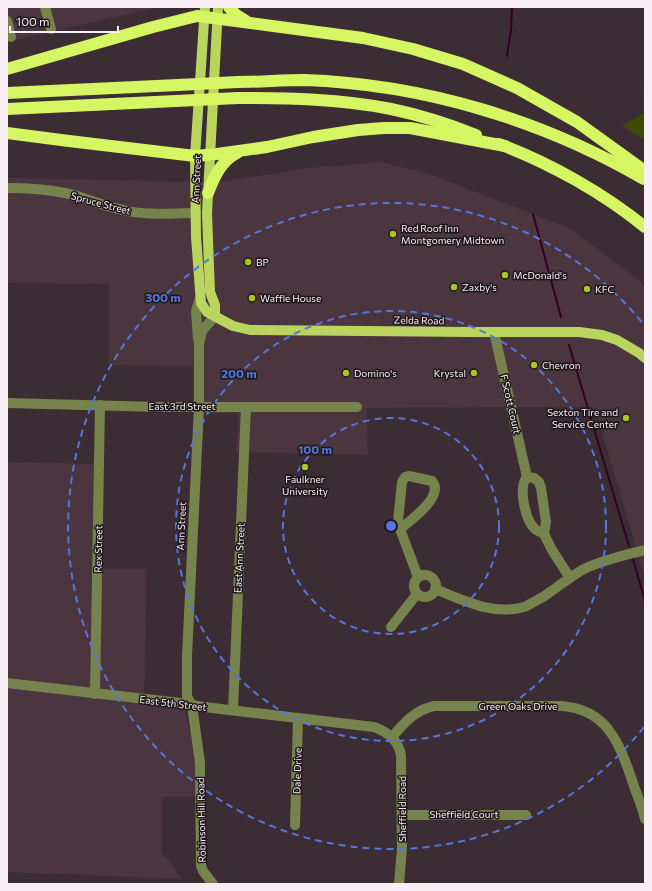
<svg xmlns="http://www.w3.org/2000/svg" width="652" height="891" font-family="Commissioner,sans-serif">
<rect width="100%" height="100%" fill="#3c2c33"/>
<!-- built -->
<g fill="#4b353f">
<path d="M7,7H159L7,42Z"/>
<path d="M381,162L427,173L571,229L645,285V579L595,407L367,408L368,455L236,452L238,414L193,413V366L109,365V284L7,283V178L219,182L307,168Z"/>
<path d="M7,462L95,464L94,569H147L144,693L182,698L197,764L195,797H163L162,852L182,879L7,872Z"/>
</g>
<!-- green -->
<path fill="#3d4907" d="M645,7V140L622,126L643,113Z"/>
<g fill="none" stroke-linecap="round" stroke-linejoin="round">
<!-- stream -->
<g stroke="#33001e" stroke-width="2">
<path d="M507,56L511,30L512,7"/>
<path d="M533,214L561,317"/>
<path d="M569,345L629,546"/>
<path d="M633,559L645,601"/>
</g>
<!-- minor -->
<g stroke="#76834d" stroke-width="10">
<path d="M45,7L51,29"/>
<path d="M7,21L11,37"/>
<path d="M7,188C26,188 45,189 65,193C84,197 103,206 123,210C147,216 171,213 196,213"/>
<path d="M494,332L527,477L534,478L539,482L541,488L546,522L544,534L552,550L570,578"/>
<path d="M198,339L196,311L200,298"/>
<path d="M7,403L160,407H357"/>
<path d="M409,476L432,481C445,496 411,520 400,529L398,521L402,482L405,477Z"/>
<path d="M527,477C518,487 525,520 535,529C537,531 541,532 544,534"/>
<path d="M400,529L418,577"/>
<circle cx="425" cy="586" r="11"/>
<path d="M435,589C462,600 494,616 524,607C531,604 537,600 543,597C557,588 569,577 584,569C603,560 625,555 645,550"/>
<path d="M391,627L417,594"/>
<path d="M7,683L180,703L204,707L374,727C388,732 399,741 401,756L402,848L399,884"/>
<path d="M95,694L100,405"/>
<path d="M233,710L246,407"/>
<path d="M392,737C404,723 415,710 434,706H560C606,708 619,742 632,780C636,793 642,806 645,819"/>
<path d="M402,815H526"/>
<path d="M295,825L298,718"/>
<path d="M213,884L203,871L201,866L200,763L192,705L187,697V656L199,406V345L202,331L215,316"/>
</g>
<!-- major -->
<g stroke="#bad55e" stroke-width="10">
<path d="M205,7L195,156L196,237L201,303L207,312L233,326L250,330L471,332H579L602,335L617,340L639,353L645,358"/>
<path d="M215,316V305L210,292L207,213L218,7"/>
</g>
<!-- highway -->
<g stroke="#d5f563" stroke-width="12">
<path d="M229,7L235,14L246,21"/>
<path d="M7,69L153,27L197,16L363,38L413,49L463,64L517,88L577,122L645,171"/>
<path d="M238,82C260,82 282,80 304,80C423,84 542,120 644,179"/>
<path d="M7,93L178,85"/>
<path d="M238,98C289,98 341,99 391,109C420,115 448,124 476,135"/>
<path d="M7,109L176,101"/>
<path d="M7,133L69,141L195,156L217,154L267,147L313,137L358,130L384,128H410L505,146"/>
<path d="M499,144C550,163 603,193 645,227"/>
<path d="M208,193C214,177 221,161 237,153"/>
</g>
<!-- highway-bridge -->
<g stroke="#d5f563" stroke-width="12">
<path d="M178,85L238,82"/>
<path d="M176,101L238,98"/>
</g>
</g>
<!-- distance rings -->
<g fill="none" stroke="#5476df" stroke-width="2" stroke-dasharray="7 5">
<circle cx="391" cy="526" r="108"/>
<circle cx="391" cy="526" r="215"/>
<path d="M644 727A323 323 0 1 1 644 325"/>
</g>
<!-- markers -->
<g fill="#a9c71b" stroke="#1e171a" stroke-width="1.5">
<circle cx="393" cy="234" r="4"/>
<circle cx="248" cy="262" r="4"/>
<circle cx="505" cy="275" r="4"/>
<circle cx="454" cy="287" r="4"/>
<circle cx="587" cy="289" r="4"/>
<circle cx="252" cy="298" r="4"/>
<circle cx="534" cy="365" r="4"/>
<circle cx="346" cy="373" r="4"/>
<circle cx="474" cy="373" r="4"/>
<circle cx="626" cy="418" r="4"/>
<circle cx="305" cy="467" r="4"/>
</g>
<g text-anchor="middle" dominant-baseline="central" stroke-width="3" stroke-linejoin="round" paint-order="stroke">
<!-- street labels -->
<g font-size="10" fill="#f9eef3" stroke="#1e171a">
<text transform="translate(196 179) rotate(-87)">Ann Street</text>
<text transform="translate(101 203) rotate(15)">Spruce Street</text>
<text transform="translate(419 320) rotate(1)">Zelda Road</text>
<text transform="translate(511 404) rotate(77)">F Scott Court</text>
<text x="182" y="406">East 3rd Street</text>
<text transform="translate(181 526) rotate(-87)">Ann Street</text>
<text transform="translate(98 549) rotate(-89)">Rex Street</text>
<text transform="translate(239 558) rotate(-87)">East Ann Street</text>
<text transform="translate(173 703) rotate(7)">East 5th Street</text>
<text x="518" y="706">Green Oaks Drive</text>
<text transform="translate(297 771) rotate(-88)">Dale Drive</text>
<text transform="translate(402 809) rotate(-90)">Sheffield Road</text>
<text x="464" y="814">Sheffield Court</text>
<text transform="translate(201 820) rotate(-91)">Robinson Hill Road</text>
</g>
<!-- poi labels -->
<g font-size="10" fill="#f9eef3" stroke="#1e171a" text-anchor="start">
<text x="401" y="228">Red Roof Inn<tspan x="401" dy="12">Montgomery Midtown</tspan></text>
<text x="256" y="262">BP</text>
<text x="513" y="275">McDonald's</text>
<text x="462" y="287">Zaxby's</text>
<text x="595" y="289">KFC</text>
<text x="260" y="298">Waffle House</text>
<text x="542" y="365">Chevron</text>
<text x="354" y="373">Domino's</text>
<text x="466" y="373" text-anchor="end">Krystal</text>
<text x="618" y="412" text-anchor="end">Sexton Tire and<tspan x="618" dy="12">Service Center</tspan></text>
<text x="305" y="479" text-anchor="middle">Faulkner<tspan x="305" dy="12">University</tspan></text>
</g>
</g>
<circle cx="391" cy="526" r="6" fill="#5476df" stroke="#1e171a" stroke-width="2"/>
<g font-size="12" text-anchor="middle" font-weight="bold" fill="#5476df" stroke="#1e171a" stroke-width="3" stroke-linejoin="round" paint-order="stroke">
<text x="163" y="302">300 m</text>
<text x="239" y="378">200 m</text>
<text x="315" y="454">100 m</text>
</g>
<!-- border -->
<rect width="652" height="891" fill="none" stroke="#f9eef3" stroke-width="16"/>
<!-- scale -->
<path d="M10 26v6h108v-6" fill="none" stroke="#f9eef3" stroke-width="2"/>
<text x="16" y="26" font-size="12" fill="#f9eef3" stroke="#1e171a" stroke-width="3" paint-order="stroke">100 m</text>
</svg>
